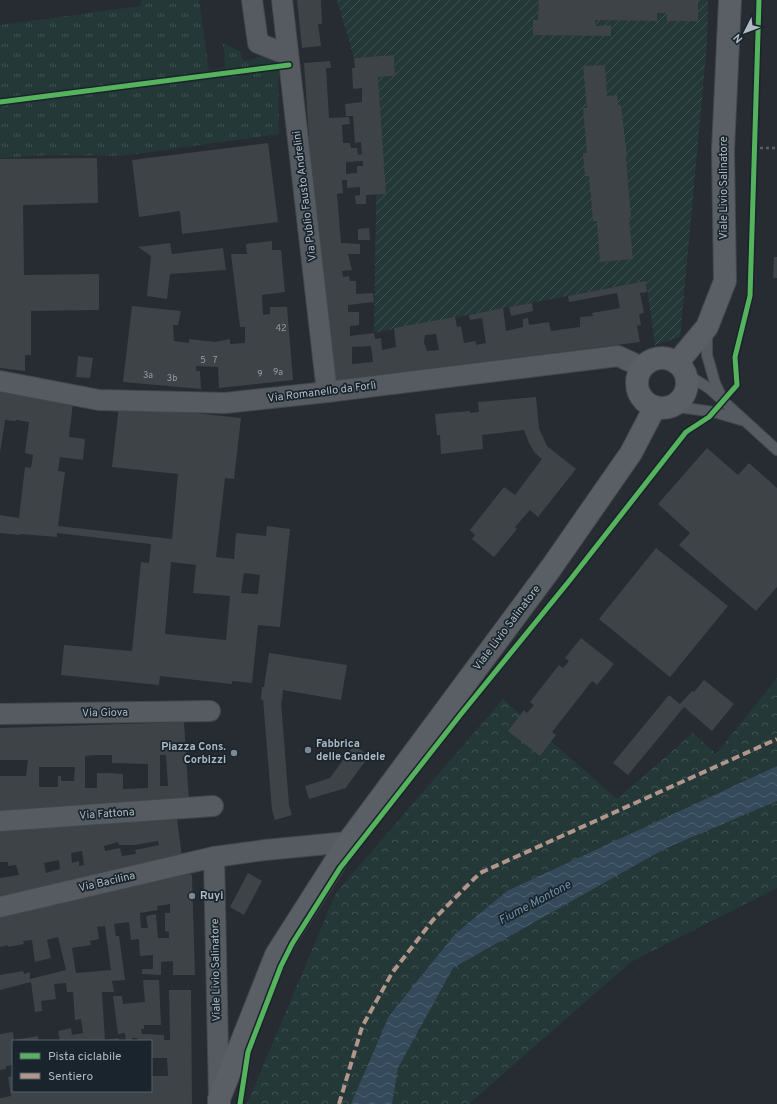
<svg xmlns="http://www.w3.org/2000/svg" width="777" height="1104" font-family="Overpass,sans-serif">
<defs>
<pattern id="grass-tufts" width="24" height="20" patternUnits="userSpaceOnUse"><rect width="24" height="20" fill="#233837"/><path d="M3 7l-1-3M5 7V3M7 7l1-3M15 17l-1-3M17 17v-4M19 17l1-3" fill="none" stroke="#405352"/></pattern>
<pattern id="forest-crowns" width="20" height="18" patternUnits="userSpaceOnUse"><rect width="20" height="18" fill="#233837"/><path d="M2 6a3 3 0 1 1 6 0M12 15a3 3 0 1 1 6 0" fill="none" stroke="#405352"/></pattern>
<pattern id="garden-furrows" width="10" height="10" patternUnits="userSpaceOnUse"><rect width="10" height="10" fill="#233837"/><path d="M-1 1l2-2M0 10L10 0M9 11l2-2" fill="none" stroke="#405352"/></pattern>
<pattern id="water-waves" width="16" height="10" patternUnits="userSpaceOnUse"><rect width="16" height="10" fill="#344959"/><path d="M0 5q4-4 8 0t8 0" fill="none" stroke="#4f616f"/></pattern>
</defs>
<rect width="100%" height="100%" fill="#262c32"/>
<!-- grass -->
<path fill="url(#grass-tufts)" d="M141,0H199L209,71L225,67L223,43L241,52L243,61L273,54L278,63L279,134L121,156L51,155L0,158V25L141,6Z"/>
<!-- forest -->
<path fill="url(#forest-crowns)" d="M777,678V888L631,962L471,1102L470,1104H247L336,893L503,699L617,799L693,733L716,754Z"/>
<!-- garden -->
<path fill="url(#garden-furrows)" d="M337,0H708L707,44L680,337L655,345L646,281L374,333L378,77L395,76L394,55L354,58Z"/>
<!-- water -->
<path fill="url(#water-waves)" d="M777,766V801L664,849L453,968L398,1068L392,1104H351L389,1016L455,934L507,891Z"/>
<!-- building -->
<g fill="#3e4348" fill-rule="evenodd">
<path d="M297,0H321L322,24H318L321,46L302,48Z"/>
<path d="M539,0H698V21H667V13H657V21L595,20V26L611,25V36L533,35V20H538Z"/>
<path d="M394,55L395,76L378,77L386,194L366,195V204H356L355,196L360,195V187L347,188V180H342L343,193L337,194L341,243L360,244V254H348L352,270L342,271L343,277L349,276L350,281H356V294L373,293L374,302L348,305V312H359V325L350,326V336L374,333L375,339L381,338L382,350L396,347L394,328L455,317L457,327L461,326L464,343L476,341V345L486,343L482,318L470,320L469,315L503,308L506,331L523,327V319L528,318L529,325L549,322L551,331L580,327V317L593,316L592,313L620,308L617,293L569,302L568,296L646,281L647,292L640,293L644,313L639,314L641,325L637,326L640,342L331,381L312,183L304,63L330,61L331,68H326L329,118L349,117L350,124L342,125L343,143H350L351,148H357L358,155L362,154L361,142L355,143L353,116H346L345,104L362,102V88L353,89L352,68H355L354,58ZM363,161V166H357V173L346,174V162ZM436,334L439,350L427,351L424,342L425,335ZM371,346L373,362L352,364V347Z"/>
<path d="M605,65L607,96L617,95L618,105H621L627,157H626L631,218H629L633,259L600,262L597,221H593L589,176H585L583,153H587L583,108H587L583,66Z"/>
<path d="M268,143L278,222L182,234L180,211L139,217L132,160Z"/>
<path d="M97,158L98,203L23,205L24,275L99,274V310L31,311V355H25V371L0,368V159Z"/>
<path d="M369,228L370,240H358V229Z"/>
<path d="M272,241V250H281L285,292L262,295L263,315L270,314V307H287L293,380L219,388L218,367L196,366V371H200L201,389L123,382L132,306L181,311L178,325H173L174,341L189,343V339L215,342L230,339V344L245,343V327H240L231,254H247L246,244Z"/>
<path d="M170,243L172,254L223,248L226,270L170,274L167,299L147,296L151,256L138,247Z"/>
<path d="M774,257H777V278H773Z"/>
<path d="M532,303L533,311L511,316L509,307Z"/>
<path d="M78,356L93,358L90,378L76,377Z"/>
<path d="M0,392L30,395L73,403L69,437L85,439L83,460L60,457L58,471L65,472L58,526L172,539L178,474L112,467L119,405L241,418L234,479L225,478L216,557L234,559L236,533L266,536L267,526L290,529L280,627L258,625L252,683L232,681V684L160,676L159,685L61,675L64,645L132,651L141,562L149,563L151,544L57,533V537L21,534L20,535L0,533V515L19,518L25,467L31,468L33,455L25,453L29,422L16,420V421L5,420L0,453ZM171,562L196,565L193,593L230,596L226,640L165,634ZM244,573L260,575L258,594L241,593Z"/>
<path d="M536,397L539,428L547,446L576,469L538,517L530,510L515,527L517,529L494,557L472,539L475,535L470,530L504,487L515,495L542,459L535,453L529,443L524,430L482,435L483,449L441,454L440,435H437L435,414L470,411V413L479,412L478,402Z"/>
<path d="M707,448L738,475L749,463L777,488V587L756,611L679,545L690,533L658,504Z"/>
<path d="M656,548L728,606L670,677L599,619Z"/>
<path d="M581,638L614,664L597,685L592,681L552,732L556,735L540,756L508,731L524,710L527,713L534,705L530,702L559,665L563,668L569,661L565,658Z"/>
<path d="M269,653L347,665L341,700L283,690L282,701H281L289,805L292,815L275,820L272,810L263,699L261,700L262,687H264Z"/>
<path d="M704,680L734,704L712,731L684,707L628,775L613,763L669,695L680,704L692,691L694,692Z"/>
<path d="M184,722L189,802L93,807L0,811V776H26L28,760H0V728ZM96,755H112V763L148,764V788L123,789V774L108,773H97V788H85V756ZM160,755H166L168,786H160ZM39,767H75L74,781H61V776H58V787H39Z"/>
<path d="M354,745L369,756L347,786L346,788L309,799L305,786L330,778Z"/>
<path d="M177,819L182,857L0,899V878L19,875L16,865L8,866V862H0V830ZM158,841L159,845L135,850L136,854L122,856L120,848L105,851L104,846L118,842L119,845H135ZM82,851L84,865L79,866V861L72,863L71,853ZM59,860L60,869L46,873L44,863Z"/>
<path d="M248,873L262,881L244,915L230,907Z"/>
<path d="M189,874L192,875L195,975H173V961L161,962V975L142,974V969H153V955L140,956L139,939L131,940L129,922L114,924L116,936H119L125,980L112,981L114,992H102L105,1040L119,1038V1041H60L58,1031L71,1028L72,1035L83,1033L81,1019L75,1020L73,992H67L66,983L54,984L56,999L41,1001L42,1011L35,1012L31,982L0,990V975L23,971L24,974L30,972V979L66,970L58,937L47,940L51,958L35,962L32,940L23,941L24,944L8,947V945L0,947V916ZM170,904V913H165V931L169,932V938H158L156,914L146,916L148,928H141L140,913L158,910L157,906ZM105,926L111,970L76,973L72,948L91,945L90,941L99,939L97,927Z"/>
<path d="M143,980H159L161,1025H144V1029H141L142,1034L164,1035V1040H170L169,990H191L192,1104H0V1098L11,1096L8,1077L12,1076L13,1091H151V1076H168L167,1058H151V1041H138L137,1038H132V1041H126L125,1033L118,1034L113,996H122L123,1004L145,1002Z"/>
<path d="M13,1032L14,1040L38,1036L39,1041H13V1065L6,1066V1069L0,1070V1034Z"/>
</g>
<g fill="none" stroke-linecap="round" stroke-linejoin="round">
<defs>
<g id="service">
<path d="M707,332V355L715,383L721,396"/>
<path d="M685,373L710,389L777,450"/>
<path d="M671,406L714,412L741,420"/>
</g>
<g id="minor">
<path d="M252,0L258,43L288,55"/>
<path d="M282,0L327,392"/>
<path d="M0,381L99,400L225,403L327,392L618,356L642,367"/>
<path d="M0,714L210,711"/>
<path d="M0,821L213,806"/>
<path d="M214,857L219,1097"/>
<path d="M0,907L214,857L265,850L348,842"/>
</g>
<g id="secondary">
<circle cx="662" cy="383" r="25"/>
<path d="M677,363L707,327L725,281L723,150L730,0"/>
<path d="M219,1104V1099L276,955L348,842L551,568L631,453L655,407"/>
</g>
</defs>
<!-- service casing -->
<use href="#service" stroke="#43484c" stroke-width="12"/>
<!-- minor casing -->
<use href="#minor" stroke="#43484c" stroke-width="22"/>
<!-- secondary casing -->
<use href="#secondary" stroke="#43484c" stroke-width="24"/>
<!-- path -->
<path stroke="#585f64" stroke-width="2.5" stroke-dasharray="3 3" stroke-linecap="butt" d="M754,148H777"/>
<!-- service -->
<use href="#service" stroke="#555b60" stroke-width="10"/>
<!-- minor -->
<use href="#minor" stroke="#555b60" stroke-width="20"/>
<!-- secondary -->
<use href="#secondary" stroke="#595f65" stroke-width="22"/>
<!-- quiet -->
<path stroke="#b2968c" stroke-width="4" stroke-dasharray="8 4" stroke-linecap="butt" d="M339,1104L362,1027L392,973L433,920L480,873L777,739"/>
<defs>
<g id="cycleway">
<path d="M0,102L289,65"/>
<path d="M240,1104L248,1052L281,966L292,944L340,868L461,714L570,580L686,432L709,417L737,385L735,357L750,296L759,0"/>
</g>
</defs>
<!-- cycleway casing -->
<use href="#cycleway" stroke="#19242c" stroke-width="8"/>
<!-- cycleway -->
<use href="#cycleway" stroke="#56b35d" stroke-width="5"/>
</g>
<!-- markers -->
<g fill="#7e8891" stroke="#19242c" stroke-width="1.5">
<circle cx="308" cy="750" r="4"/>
<circle cx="234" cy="753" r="4"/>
<circle cx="192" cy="896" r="4"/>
</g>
<g text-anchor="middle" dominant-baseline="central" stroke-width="3.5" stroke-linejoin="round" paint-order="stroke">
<!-- number labels -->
<g font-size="9" fill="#929ca5">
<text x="281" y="328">42</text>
<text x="203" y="360">5</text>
<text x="215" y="360">7</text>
<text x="278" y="372">9a</text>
<text x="260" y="374">9</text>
<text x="148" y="375">3a</text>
<text x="172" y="378">3b</text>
</g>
<!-- street labels -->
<g font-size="11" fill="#aebac4" stroke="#19242c">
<text transform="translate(724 188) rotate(-90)">Viale Livio Salinatore</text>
<text transform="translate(305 196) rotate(-97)">Via Publio Fausto Andrelini</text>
<text transform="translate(322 392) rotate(-7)">Via Romanello da Forlì</text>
<text transform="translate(507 628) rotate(-53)">Viale Livio Salinatore</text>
<text transform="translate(105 713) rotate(-1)">Via Giova</text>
<text transform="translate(107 814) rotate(-4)">Via Fattona</text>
<text transform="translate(107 882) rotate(-13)">Via Bacilina</text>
<text transform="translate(216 970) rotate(-91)">Viale Livio Salinatore</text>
</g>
<!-- poi labels -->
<g font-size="11" font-weight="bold" fill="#aebac4" stroke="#19242c" text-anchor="start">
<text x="316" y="744">Fabbrica<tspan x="316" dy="13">delle Candele</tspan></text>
<text x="226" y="747" text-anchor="end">Piazza Cons.<tspan x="226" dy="13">Corbizzi</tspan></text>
<text x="200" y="896">Ruyi</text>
</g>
<!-- water labels -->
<g font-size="12" font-style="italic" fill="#7090a7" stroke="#19242c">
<text transform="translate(535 903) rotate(-28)">Fiume Montone</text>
</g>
</g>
<!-- legend -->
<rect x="12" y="1040" width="140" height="52" fill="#19242c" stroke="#556069"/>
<rect x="20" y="1053" width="20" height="6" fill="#56b35d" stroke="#556069"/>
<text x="48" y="1060" font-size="12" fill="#aebac4">Pista ciclabile</text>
<rect x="20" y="1073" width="20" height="6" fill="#b2968c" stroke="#556069"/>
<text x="48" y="1080" font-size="12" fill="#aebac4">Sentiero</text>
<!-- north arrow -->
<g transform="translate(745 32) rotate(228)" stroke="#19242c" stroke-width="3" paint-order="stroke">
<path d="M0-3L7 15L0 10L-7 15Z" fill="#aebac4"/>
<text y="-6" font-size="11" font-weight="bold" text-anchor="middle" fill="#aebac4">N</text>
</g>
</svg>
